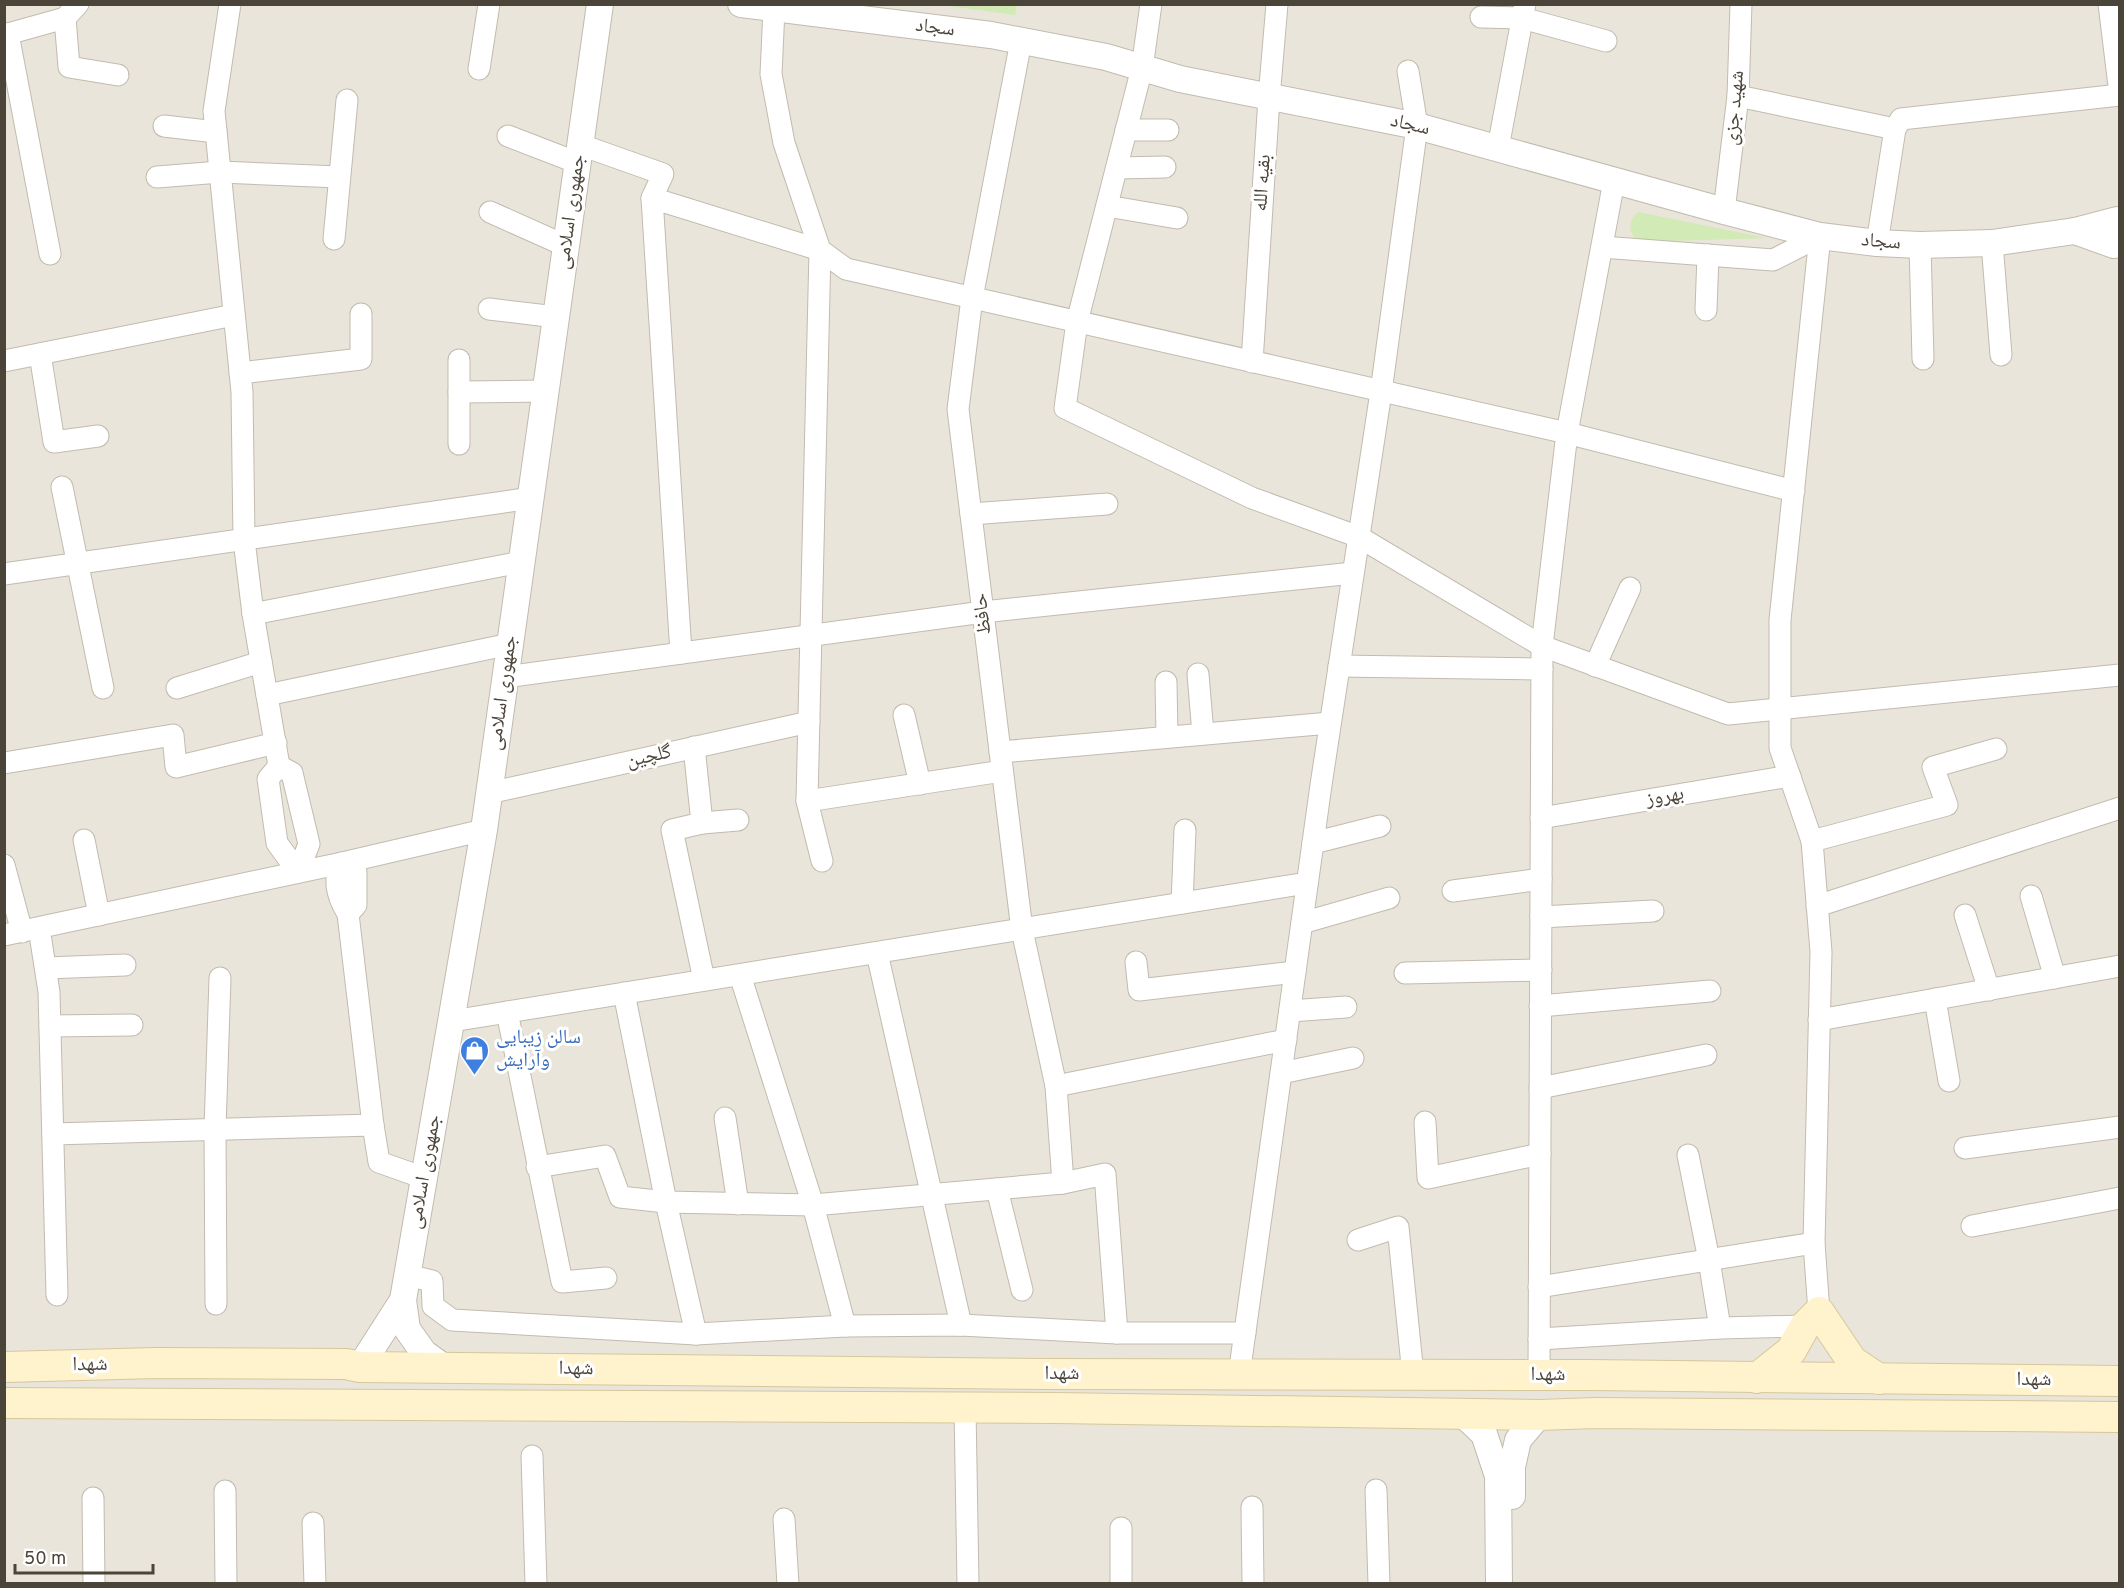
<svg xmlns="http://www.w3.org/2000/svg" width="2124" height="1588" font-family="Overpass,'Noto Naskh Arabic',sans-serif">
<rect width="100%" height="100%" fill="#f6f3ec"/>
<!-- residential -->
<rect fill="#eae5da" x="5" y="5" width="2114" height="1578"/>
<!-- green -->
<g fill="#d2eab5">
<path d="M941,5H1017L1015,15Z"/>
<path d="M1638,212L1767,238L1640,242C1628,234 1627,221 1638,212Z"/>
</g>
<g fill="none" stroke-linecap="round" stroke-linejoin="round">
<defs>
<g id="minor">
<path d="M230,4L214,111L242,392L244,540L253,614L279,766"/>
<path d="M1151,4L1142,68L1077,322L1065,408L1252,498L1359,537L1542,646L1728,714L2120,675"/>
<path d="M2109,4L2120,94"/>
<path d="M774,9L771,74L784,143L820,250L846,269L1567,433L1542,646L1539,1375"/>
<path d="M1481,17L1522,18L1606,41"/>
<path d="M65,18L69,67L118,75"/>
<path d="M8,34L50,254"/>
<path d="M4,35L65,18L78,4"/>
<path d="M1021,41L972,298L958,409L1022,930L1056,1086L1063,1183"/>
<path d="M479,69L489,4"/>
<path d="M1738,96L1895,129"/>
<path d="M164,126L216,132"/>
<path d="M1126,130H1168"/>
<path d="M508,136L578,163"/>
<path d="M581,145L663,174L652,198"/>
<path d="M1498,148L1525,4"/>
<path d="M1117,168L1165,167"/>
<path d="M157,177L220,172L339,177"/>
<path d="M1614,181L1567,433L1794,491"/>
<path d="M1107,206L1177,218"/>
<path d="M1724,211L1738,96L1741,4"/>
<path d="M490,212L566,246"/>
<path d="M334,239L347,100"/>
<path d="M1877,243L1895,129L1901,119L2120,95"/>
<path d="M1992,243L2001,355"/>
<path d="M1920,245L1923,359"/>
<path d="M1602,247L1773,260L1820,236"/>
<path d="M489,309L556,317"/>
<path d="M1706,310L1708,255"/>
<path d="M40,354L54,442L98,436"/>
<path d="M4,361L234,315"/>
<path d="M1252,362L1269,98L1277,4"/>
<path d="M240,373L361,359V314"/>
<path d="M459,392L546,391"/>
<path d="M459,444V360"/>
<path d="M62,487L103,688"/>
<path d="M971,514L1107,504"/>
<path d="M4,574L531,498"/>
<path d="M253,614L521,562"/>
<path d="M681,653L652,198L820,250L807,801L822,861"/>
<path d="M1339,666L1542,669"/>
<path d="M1595,666L1630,588"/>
<path d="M1198,674L1203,734"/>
<path d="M505,677L983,612L1353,573"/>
<path d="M1166,682L1167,737"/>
<path d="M177,688L261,662"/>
<path d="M267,695L510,644"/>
<path d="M904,715L920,784"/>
<path d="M694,747L702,823L672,830L704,980"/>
<path d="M1000,752L1330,723"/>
<path d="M4,763L173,735L176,767L276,743"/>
<path d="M279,766L292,773L309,844L298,872L277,843L268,779Z"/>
<path d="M489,793L809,722"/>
<path d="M807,801L1002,771"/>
<path d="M1541,818L1790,776"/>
<path d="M702,823L738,820"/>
<path d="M84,840L99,915"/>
<path d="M1812,841L1947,805L1933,767L1996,749"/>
<path d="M1313,843L1380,826"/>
<path d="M342,863L356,872V905L348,914C338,898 332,880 342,863Z"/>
<path d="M4,865L22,932"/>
<path d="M1453,891L1541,879"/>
<path d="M2031,896L2055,978"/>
<path d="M1182,903L1185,830"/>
<path d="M1817,906L2120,808"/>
<path d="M348,914L373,1125L379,1162L424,1178"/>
<path d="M1965,915L1989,990"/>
<path d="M1541,917L1653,911"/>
<path d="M1302,923L1389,898"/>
<path d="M39,928L49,992L57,1295"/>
<path d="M4,935L342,863L484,830"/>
<path d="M877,953L961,1325"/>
<path d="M1136,962L1139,990L1295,972"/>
<path d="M46,968L125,965"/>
<path d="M1405,973L1541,970"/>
<path d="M740,975L813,1205L845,1326"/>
<path d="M624,993L666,1202L696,1334"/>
<path d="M1935,999L1949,1081"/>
<path d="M1540,1006L1710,991"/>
<path d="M1290,1011L1346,1007"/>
<path d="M507,1012L562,1282L606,1278"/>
<path d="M1819,1020L2120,966"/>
<path d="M452,1021L1307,883"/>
<path d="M50,1026L132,1025"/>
<path d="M1281,1073L1353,1058"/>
<path d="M1056,1086L1286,1040"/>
<path d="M1540,1088L1706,1055"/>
<path d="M725,1118L738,1204"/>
<path d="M1425,1122L1428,1178L1540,1154"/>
<path d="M53,1134L373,1125"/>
<path d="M1965,1148L2120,1127"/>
<path d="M1688,1155L1709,1260L1720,1328"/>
<path d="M537,1167L605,1156L620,1197L666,1202L813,1205L1063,1183L1105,1174L1117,1333"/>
<path d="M997,1189L1022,1290"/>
<path d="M1972,1226L2120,1198"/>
<path d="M1358,1240L1398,1227L1413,1375"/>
<path d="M407,1275L432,1281L433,1306L452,1320L696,1334L845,1326L961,1325L1117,1333H1245"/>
<path d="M1539,1287L1814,1243"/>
<path d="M216,1304L215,1129L220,978"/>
<path d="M1819,1312L1814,1243L1821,952L1812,841L1780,748V620L1820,236"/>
<path d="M1539,1339L1720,1328L1805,1326"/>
<path d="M1239,1375L1321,785L1381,392L1417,126L1408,71"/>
<path d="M965,1408L968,1584"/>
<path d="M532,1456L536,1584"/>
<path d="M1376,1490L1379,1584"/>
<path d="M225,1491L226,1584"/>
<path d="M93,1498L94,1584"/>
<path d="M1252,1507L1253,1584"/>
<path d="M784,1519L788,1584"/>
<path d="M313,1523L315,1584"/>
<path d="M1121,1584V1528"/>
</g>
<g id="tertiary">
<path d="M741,4L991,35L1106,57L1180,79L1417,126L1724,211L1820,236L1877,243L1920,245L1992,243L2075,231L2117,220"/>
<path d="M2075,231L2114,245"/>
<path d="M403,1300L407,1329L424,1353L445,1368"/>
<path d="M360,1367L403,1300L484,830L600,4"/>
<path d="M1463,1414L1484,1434L1498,1476L1499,1584"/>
<path d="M1512,1496V1467L1518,1440L1539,1415"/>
</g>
<g id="secondary">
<path d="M4,1367L157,1363L346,1364L360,1367L1049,1374L1590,1375L2120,1381"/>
<path d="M1757,1378L1791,1351L1805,1326L1819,1312L1852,1361L1879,1379"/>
<path d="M4,1403L1055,1408L1539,1415L1595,1413L2120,1417"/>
</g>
</defs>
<!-- minor casing -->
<use href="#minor" stroke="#c2bbae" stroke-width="23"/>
<!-- tertiary casing -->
<use href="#tertiary" stroke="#c2bbae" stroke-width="28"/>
<!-- secondary casing -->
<use href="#secondary" stroke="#d6c79b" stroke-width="32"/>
<!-- minor -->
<use href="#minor" stroke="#fff" stroke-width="21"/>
<!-- tertiary -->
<use href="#tertiary" stroke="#fff" stroke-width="26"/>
<!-- secondary -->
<use href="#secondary" stroke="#fff3cd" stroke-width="30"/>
</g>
<!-- icons -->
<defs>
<symbol id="shop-pin" viewBox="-11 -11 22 30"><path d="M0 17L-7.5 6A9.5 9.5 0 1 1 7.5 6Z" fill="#3f7fe0" stroke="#fff"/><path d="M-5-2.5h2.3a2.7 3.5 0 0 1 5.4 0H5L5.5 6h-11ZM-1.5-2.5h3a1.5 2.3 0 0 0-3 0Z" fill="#fff"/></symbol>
</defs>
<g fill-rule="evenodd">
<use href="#shop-pin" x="458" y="1034" width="33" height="45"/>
</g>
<g text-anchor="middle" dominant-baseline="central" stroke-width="6" stroke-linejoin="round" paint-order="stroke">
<!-- street labels -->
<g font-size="20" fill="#4b4439" stroke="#fff">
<text transform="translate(935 28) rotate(7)">سجاد</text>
<text transform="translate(1735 108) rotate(-85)">شهید جزی</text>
<text transform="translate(1410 125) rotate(13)">سجاد</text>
<text transform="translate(1263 183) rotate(-86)">بقیه الله</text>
<text transform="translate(571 212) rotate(-82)">جمهوری اسلامی</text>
<text transform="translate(1881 242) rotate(5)">سجاد</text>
<text transform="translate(983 614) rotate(-97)">حافظ</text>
<text transform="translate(503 693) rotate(-82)">جمهوری اسلامی</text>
<text transform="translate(649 757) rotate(-13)">گلچین</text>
<text transform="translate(1665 797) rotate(-10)">بهروز</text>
<text transform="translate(425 1172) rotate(-80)">جمهوری اسلامی</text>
<text transform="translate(90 1365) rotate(-1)">شهدا</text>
<text transform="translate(576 1369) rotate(1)">شهدا</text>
<text x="1062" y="1374">شهدا</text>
<text x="1548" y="1375">شهدا</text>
<text x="2034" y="1380">شهدا</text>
</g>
<!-- shop labels -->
<g font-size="20" fill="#366cbe" stroke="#fff" text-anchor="start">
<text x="496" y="1038">سالن زیبایی<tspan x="496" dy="23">وآرایش</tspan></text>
</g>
</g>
<!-- border -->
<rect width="2124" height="1588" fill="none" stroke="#4b4439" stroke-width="12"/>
<!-- scale -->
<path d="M15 1564v9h138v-9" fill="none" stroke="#4b4439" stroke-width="3"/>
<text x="24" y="1564" font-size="18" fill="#4b4439" stroke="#ffffff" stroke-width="4.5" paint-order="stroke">50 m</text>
</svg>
